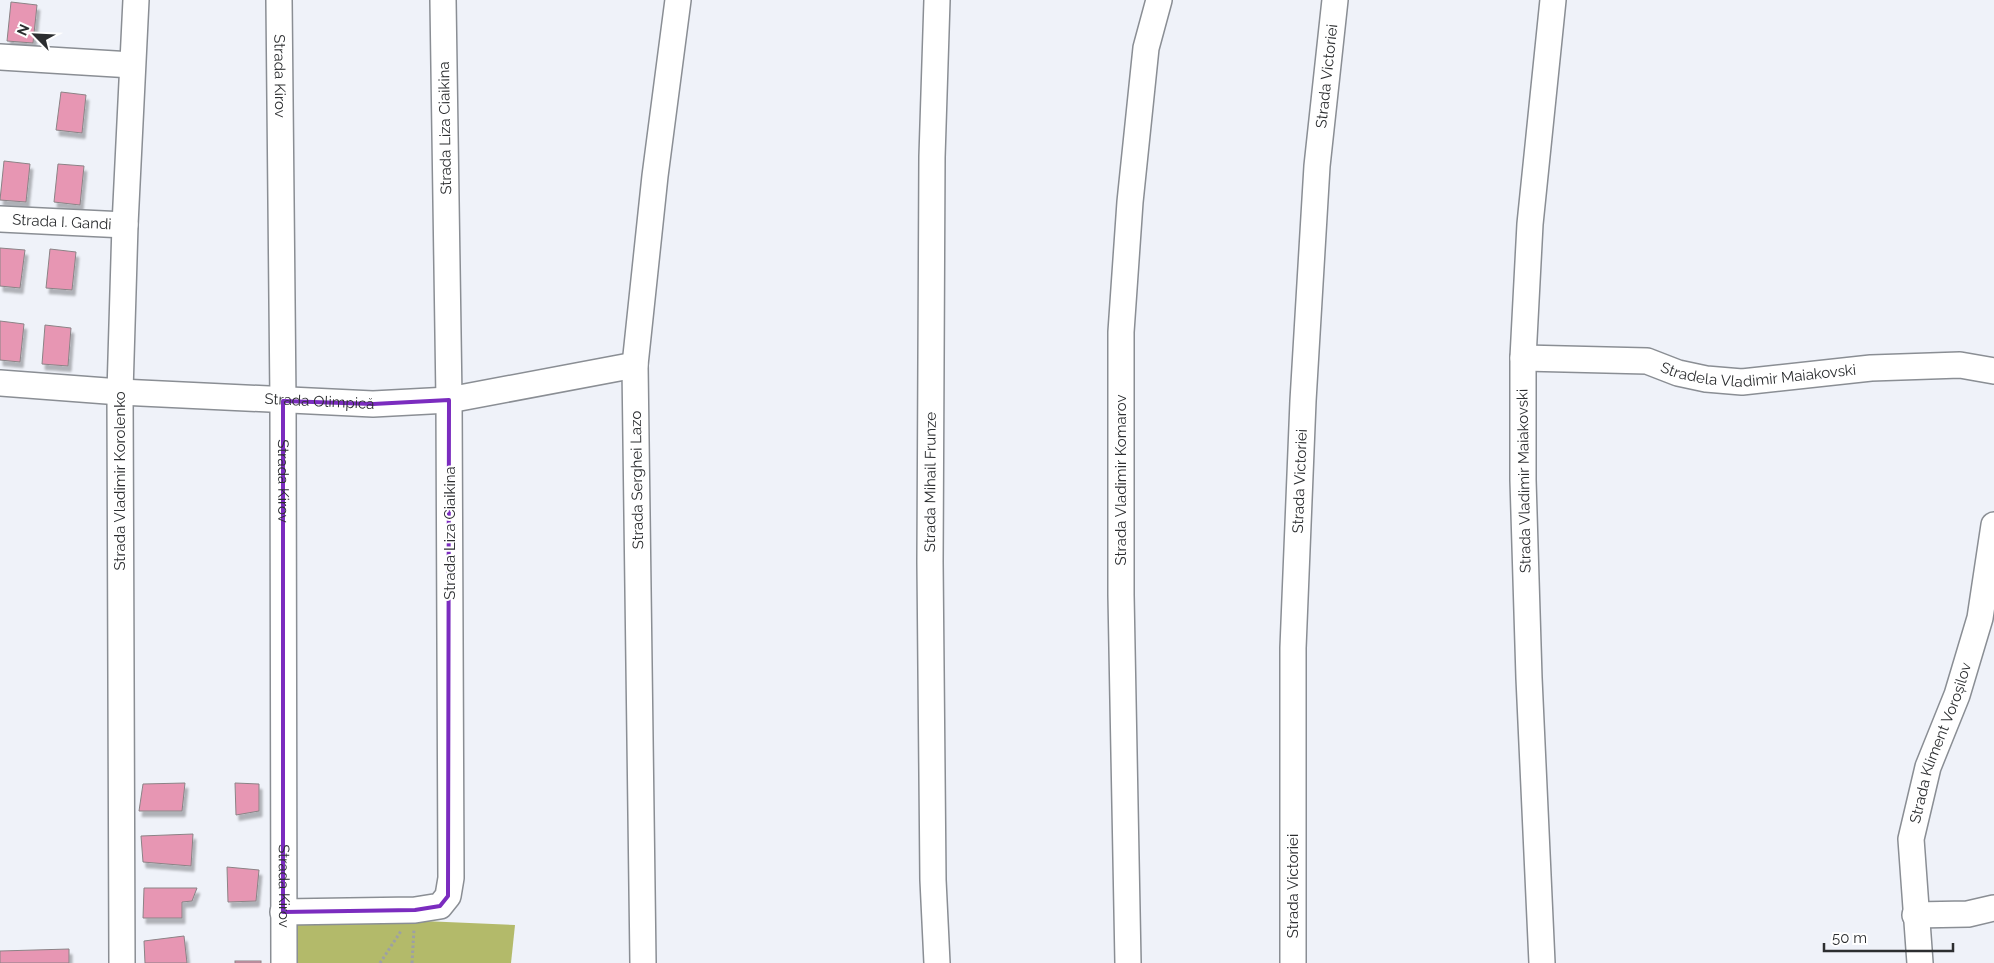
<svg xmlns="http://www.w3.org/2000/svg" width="1994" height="963" font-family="Raleway,sans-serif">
<defs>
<filter id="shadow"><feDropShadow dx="3" dy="5.5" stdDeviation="1" flood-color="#0004"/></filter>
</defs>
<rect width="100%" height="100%" fill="#eff2f9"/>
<!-- forest -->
<path fill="#b3ba6a" d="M400,920L515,925L511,963H295L292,924Z"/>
<!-- building -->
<g fill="#e796b3" stroke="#8b8386" filter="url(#shadow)">
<path d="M11,2L37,5L33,43L7,41Z"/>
<path d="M61,92L86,95L82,133L56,130Z"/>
<path d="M4,161L30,164L26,202L0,200Z"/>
<path d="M58,164L84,166L80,205L54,202Z"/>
<path d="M0,248L25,250L20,288L0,286Z"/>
<path d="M50,249L76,252L72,290L46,288Z"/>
<path d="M0,321L24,324L20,362L0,360Z"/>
<path d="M45,325L71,328L68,366L42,364Z"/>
<path d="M185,783L182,811H139L143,784Z"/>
<path d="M235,783L259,784V811L236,815Z"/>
<path d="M193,834L191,866L143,862L141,836Z"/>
<path d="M227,867L259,870L256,901L228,902Z"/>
<path d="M144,888H197L192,901L182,902V918H143Z"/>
<path d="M184,936L187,963H145L144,941Z"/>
<path d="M69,949V963H0V951Z"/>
<rect x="235" y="961" width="26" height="2"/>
</g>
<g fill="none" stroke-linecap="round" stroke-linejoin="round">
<defs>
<g id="minor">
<path id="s1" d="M279,0L283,401L284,963"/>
<path d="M0,57L132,65"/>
<path id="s2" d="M0,219L125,225"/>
<path id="s3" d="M1523,358L1647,361L1678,373L1706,379L1742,382L1871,368L1960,365L1994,371"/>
<path id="s4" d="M0,383L120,392L373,404L449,400L635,365"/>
<path d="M283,912L415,910L440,906L448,896L451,878L449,400L443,0"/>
<path d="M1915,915L1968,914L1994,908"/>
<path d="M122,963L120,392L125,225L136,0"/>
<path d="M643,963L635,365L655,176L678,0"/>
<path id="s5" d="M937,963L933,880L930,562L932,157L937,0"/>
<path d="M1128,963L1121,595V332L1130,202L1146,48L1159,0"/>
<path id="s6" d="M1293,963V648L1303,401L1317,166L1335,0"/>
<path d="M1542,963L1529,678L1523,480V358L1530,224L1553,0"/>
<path id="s7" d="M1920,963L1911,839L1928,767L1957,695L1980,618L1994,525"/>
</g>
</defs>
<!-- minor casing -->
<use href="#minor" stroke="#8a8e94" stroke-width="28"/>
<!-- path -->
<g stroke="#9da0a4" stroke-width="3" stroke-dasharray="2.5 2.5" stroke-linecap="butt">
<path d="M380,963L401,931"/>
<path d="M412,963L414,929"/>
</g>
<!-- minor -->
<use href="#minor" stroke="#fff" stroke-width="25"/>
</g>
<!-- marked area -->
<path fill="none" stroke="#7b2cbf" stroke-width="4" stroke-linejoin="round" d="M449,400L448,896L440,906L415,910L283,912V401L373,404Z"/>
<g text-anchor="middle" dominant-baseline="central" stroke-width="4" stroke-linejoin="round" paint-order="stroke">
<!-- street labels -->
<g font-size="15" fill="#2c2e30" stroke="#fff">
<text stroke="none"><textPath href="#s1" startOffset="76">Strada Kirov</textPath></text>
<text stroke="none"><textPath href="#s6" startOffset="888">Strada Victoriei</textPath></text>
<text transform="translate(445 128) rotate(-91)">Strada Liza Ciaikina</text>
<text stroke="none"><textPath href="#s2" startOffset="62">Strada I. Gandi</textPath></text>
<text stroke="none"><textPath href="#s3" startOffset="238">Stradela Vladimir Maiakovski</textPath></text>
<text stroke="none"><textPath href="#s4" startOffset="320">Strada Olimpică</textPath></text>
<text transform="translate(637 480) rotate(-91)">Strada Serghei Lazo</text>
<text transform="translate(1121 480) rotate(-90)">Strada Vladimir Komarov</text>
<text transform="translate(120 481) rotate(-90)">Strada Vladimir Korolenko</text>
<text stroke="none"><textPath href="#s5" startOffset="481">Strada Mihail Frunze</textPath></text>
<text stroke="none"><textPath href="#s6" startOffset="482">Strada Victoriei</textPath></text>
<text transform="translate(1524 481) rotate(-91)">Strada Vladimir Maiakovski</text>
<text stroke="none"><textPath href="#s1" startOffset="481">Strada Kirov</textPath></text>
<text transform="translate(450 533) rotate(-90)">Strada Liza Ciaikina</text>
<text stroke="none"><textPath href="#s7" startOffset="225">Strada Kliment Voroșilov</textPath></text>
<text transform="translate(1293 886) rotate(-90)">Strada Victoriei</text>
<text stroke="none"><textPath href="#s1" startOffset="886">Strada Kirov</textPath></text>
</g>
</g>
<!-- north arrow -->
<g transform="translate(35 35) rotate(294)" stroke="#ffffff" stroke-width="4" paint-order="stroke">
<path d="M0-4L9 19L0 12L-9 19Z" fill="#2c2e30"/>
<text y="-8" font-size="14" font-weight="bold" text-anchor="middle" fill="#2c2e30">N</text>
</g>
<!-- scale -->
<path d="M1824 943v8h129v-8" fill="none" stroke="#2c2e30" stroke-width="2.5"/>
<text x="1832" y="943" font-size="15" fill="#2c2e30" stroke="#ffffff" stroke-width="4" paint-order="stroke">50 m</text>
</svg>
